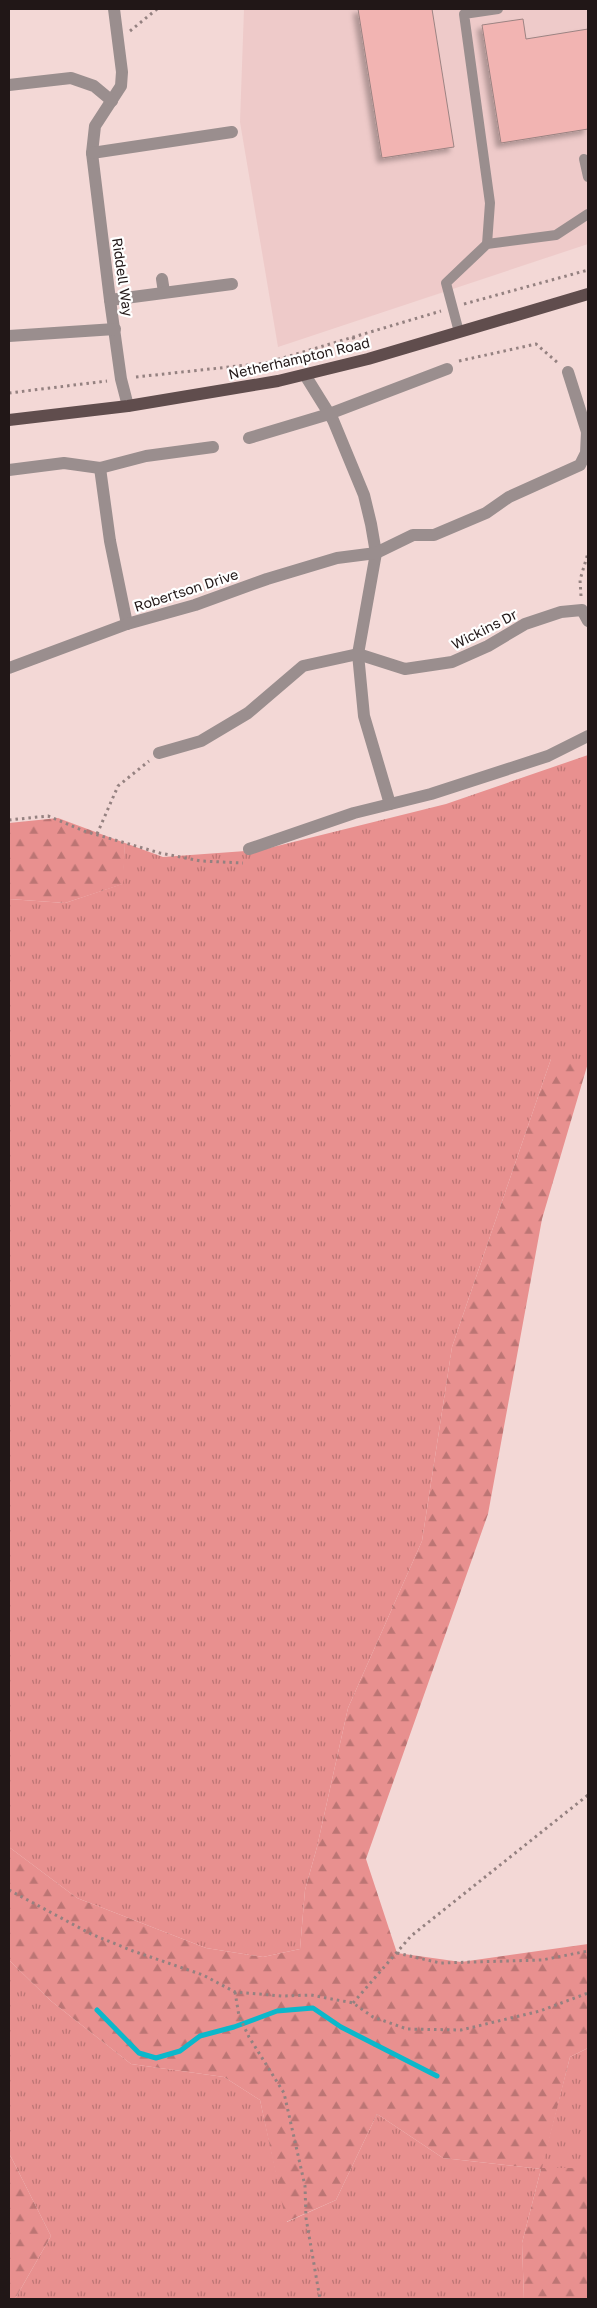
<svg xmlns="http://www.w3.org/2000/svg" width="597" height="2308" font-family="'Golos Text',sans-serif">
<defs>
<pattern id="grass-tufts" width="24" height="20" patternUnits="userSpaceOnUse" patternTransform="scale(1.25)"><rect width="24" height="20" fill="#e8908f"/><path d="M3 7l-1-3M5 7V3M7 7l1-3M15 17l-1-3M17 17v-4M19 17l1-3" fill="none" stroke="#bc7574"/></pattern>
<pattern id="forest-firs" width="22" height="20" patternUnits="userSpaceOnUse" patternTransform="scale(1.25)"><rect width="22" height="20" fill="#e8908f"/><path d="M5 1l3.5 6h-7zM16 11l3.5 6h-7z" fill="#bc7574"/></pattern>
<filter id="shadow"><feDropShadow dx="-4.5" dy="4.5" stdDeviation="2.5" flood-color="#0004"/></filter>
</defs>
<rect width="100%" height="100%" fill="#f3d8d6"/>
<!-- built -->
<path fill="#eecac9" d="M244,9H588V244L278,347L240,122Z"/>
<!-- grass -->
<g fill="url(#grass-tufts)">
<path d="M588,755V1059H551L452,1347L422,1541L348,1708L317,1847L305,1890L300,1949L263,1957L206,1948L77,1898L9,1847V899L65,903L122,884L125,843L163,857L261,850L446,804Z"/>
<path d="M9,1960L51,2001L131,2064L224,2077L260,2100L287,2222L336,2200L377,2114L443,2158L541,2169L570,2057L588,2048V2168L541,2169L522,2243L524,2299H15L51,2236L9,2153Z"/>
</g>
<!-- forest -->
<g fill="url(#forest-firs)">
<path d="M58,818L125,843L123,884L65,903L9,899V823Z"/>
<path d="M551,1059H588V1063L542,1219L488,1514L366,1859L397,1953L461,1962L588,1944V2048L570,2057L542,2168H588V2299H524L522,2243L541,2169L443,2158L377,2114L336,2200L286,2222L260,2100L224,2077L131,2064L51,2001L9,1960V1847L77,1898L206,1948L263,1957L300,1949L305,1890L317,1847L348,1708L422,1541L452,1347Z"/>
<path d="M9,2153L51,2236L15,2299H9Z"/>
</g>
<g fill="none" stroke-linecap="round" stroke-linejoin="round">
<!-- stream -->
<path stroke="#0bb8cb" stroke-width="5" d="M97,2010L139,2053L156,2058L180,2051L200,2036L234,2027L277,2011L313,2008L341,2027L437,2076"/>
</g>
<!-- building -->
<g fill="#f2b4b2" stroke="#9c8382" filter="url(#shadow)">
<path d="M358,9H432L454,147L382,158Z"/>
<path d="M523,19L526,39L588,29V129L501,143L482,25Z"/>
</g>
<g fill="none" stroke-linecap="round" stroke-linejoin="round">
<!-- path -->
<g stroke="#948180" stroke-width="3" stroke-dasharray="2.5 4" stroke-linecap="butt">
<path d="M130,31L157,9"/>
<path d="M464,304L588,270"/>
<path d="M353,337L357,349"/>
<path d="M459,361L536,344L558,363"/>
<path d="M136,377L266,363L441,311"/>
<path d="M9,393L107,381"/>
<path d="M581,596L580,580L588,553"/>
<path d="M9,820L48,816L84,831L160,853L201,861L243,863"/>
<path d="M97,834L118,786L149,761"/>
<path d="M9,1890L91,1934L133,1951L203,1975L235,1992L282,1996L311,1995L353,2003L373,2017L407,2029L461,2030L540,2011L588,1993"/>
<path d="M397,1953L440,1963L542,1960L588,1951"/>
<path d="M235,1992L239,2016L249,2037L284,2093L305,2186L306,2218L320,2299"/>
<path d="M353,2003L411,1936L588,1795"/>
</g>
<!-- service -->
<g stroke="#9a8e8e" stroke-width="10">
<path d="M584,159L588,177"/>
<path d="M487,244L490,203L464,14L498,9"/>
<path d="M459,332L446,283L487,244L556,235L588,214"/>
</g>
<!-- minor -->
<g stroke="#9a8e8e" stroke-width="12">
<path d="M114,9L122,72L121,86L95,126L92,153L110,300L121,379L128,406"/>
<path d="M9,85L71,78L94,86L112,101"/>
<path d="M92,153L232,132"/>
<path d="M162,279L164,292"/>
<path d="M110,300L232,284"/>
<path d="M9,336L115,329"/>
<path d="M305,375L333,420L364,495L371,524L376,553L358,654L364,716L390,804"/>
<path d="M249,438L329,414L447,369"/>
<path d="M100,468L110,541L127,624"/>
<path d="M9,470L64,463L100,468L146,456L213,447"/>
<path d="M9,668L127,624L195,605L267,579L337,558L376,553L413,535H434L486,513L509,497L580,465L586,453L587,432L568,372"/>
<path d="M159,753L201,741L248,713L303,666L358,654L405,669L452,662L488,646L525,624L561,612L582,610L588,621"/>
<path d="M249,849L354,813L431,794L548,756L588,736"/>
</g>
<!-- primary -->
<path stroke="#604d4d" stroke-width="12" d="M9,420L128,406L278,381L368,359L588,294"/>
</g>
<g text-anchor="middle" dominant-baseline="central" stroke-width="4.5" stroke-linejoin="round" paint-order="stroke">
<!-- street labels -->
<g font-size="14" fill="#211717" stroke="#fff">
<text transform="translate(123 277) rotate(82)">Riddell Way</text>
<text transform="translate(299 358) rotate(-13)">Netherhampton Road</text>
<text transform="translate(186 590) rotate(-18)">Robertson Drive</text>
<text transform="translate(484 629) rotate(-27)">Wickins Dr</text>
</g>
</g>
<!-- border -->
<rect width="597" height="2308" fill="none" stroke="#211717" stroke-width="20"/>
</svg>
